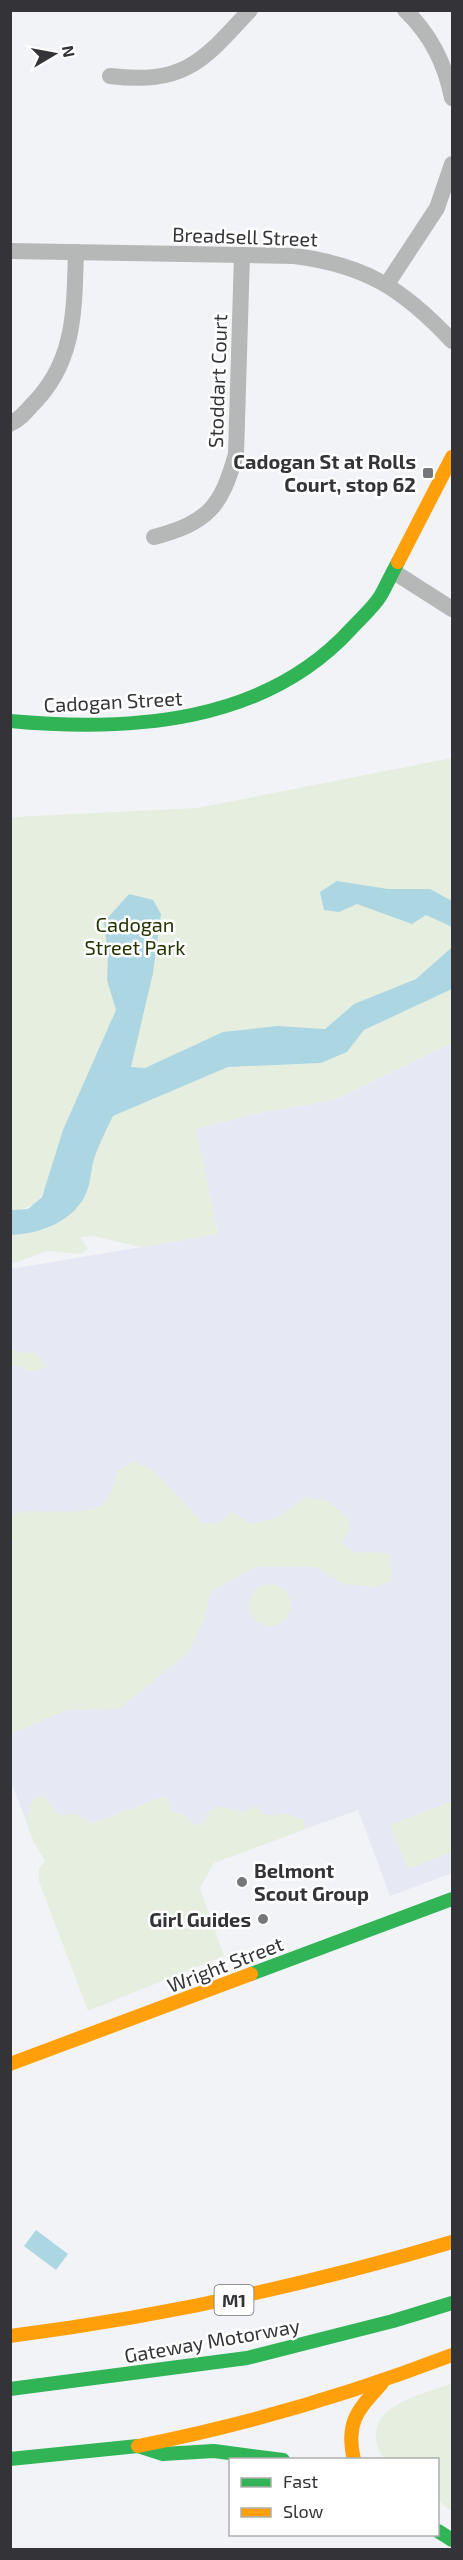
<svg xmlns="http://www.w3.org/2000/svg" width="463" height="2560" font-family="'Exo 2',sans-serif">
<rect width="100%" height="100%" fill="#f2f3f7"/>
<!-- built -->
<path fill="#e6e9f4" d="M452,1043V1873L390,1896L358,1810L193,1870L166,1796L35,1844L11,1782V1269L218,1234L195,1129L254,1114L334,1100Z"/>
<!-- green -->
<g fill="#e6eee0">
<path d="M452,758V947L416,979L354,1004L325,1029L278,1026L145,1068L131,1067L48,1181C40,1203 34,1208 11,1210V817L197,808Z"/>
<path d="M452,989V1043L334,1100L254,1114L196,1129L218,1234L141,1247L93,1236L80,1237L88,1249L80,1254L48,1251L11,1264V1235C40,1235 76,1221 87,1191C91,1181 91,1169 94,1159C98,1144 107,1130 113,1116L228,1067L321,1063L347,1052L364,1030Z"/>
<path d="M10,1348L17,1352L35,1353L47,1367L32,1372L11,1364Z"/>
<path d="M134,1461L155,1472L204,1524L218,1523L233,1512L250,1524L277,1518L306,1497L328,1501L348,1518L349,1529L342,1543L353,1552L389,1553L392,1572L390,1582L374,1587L344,1584L316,1567H257L211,1591L205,1618L189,1652L119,1709L67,1710L11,1734L10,1545L14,1544C9,1535 9,1522 14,1513C43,1508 72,1516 101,1507L112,1491L117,1471Z"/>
<circle cx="270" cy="1605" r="21"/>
<path d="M166,1796L172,1812L184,1814L193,1825L202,1823L209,1811L217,1806L243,1812L257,1806L264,1815L286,1814L304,1820L306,1829L214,1863L200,1888L224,1956L88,2011L39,1881V1869L45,1861C32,1838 20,1823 34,1798L45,1797L59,1815L76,1814L93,1823Z"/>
<path d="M452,1801V1852L408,1869L390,1825Z"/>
<path d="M452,2383V2512L438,2500V2460L385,2459C379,2453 377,2447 376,2438C374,2402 427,2394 452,2383Z"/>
</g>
<!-- water -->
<g fill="#add6e3">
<path d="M337,881L388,889H430L452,901V927L426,915L412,924L357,904L339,912L324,910L320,892Z"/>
<path d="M129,894L153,900L161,914L153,973L131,1067L145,1068L223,1032L278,1026L325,1029L354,1004L416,979L452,947V989L364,1030L347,1052L321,1063L228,1067L113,1116C107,1129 99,1144 94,1159C91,1169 91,1181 87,1191C76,1221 40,1234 11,1235V1210L28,1209L42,1197L63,1130L116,1010L107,980L108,955L104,922Z"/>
<path d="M36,2230L68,2254L56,2270L24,2246Z"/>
</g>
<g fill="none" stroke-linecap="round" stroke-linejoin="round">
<!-- street -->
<g stroke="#b6b7b7" stroke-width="16">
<path d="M405,10C431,35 445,63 452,98"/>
<path d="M110,76C185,85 203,61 250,10"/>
<path d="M10,251L294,256C366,265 403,289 452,341"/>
<path d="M387,284L437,208L452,164"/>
<path d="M10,424C19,420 25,413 31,406C76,362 74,310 76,252"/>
<path d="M154,537C209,522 221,507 236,454L242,255"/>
<path d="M394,572L452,609"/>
</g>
<!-- fast -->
<g stroke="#30b455" stroke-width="14">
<path d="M10,721C130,732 264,724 351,629C361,618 374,607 381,595C387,584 392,573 398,562"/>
<path d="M251,1974L452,1899"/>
<path d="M10,2389L247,2358L393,2321L452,2303"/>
<path d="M10,2459L138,2446L163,2454L214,2451L283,2460"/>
<path d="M438,2531L452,2540"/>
</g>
<!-- slow -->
<g stroke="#ff9f0a" stroke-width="14">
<path d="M398,562L452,457"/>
<path d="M10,2064L251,1974"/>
<path d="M10,2336C160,2317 307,2285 452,2242"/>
<path d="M138,2446C246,2425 350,2394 452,2355"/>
<path d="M354,2460C345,2422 358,2410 382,2383"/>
</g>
</g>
<!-- markers -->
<g fill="#76777b" stroke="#fff" stroke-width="2">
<rect x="422" y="467" width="12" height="12" rx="3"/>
<circle cx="242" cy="1882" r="6"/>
<circle cx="263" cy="1919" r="6"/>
</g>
<g text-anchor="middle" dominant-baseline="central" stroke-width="5" stroke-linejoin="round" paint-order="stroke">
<!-- shield labels -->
<rect fill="#fff" stroke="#717174" stroke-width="1.5" x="214.5" y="2285" width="39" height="30" rx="4.5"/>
<g font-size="18" font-weight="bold" fill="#343438">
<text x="234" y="2300">M1</text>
</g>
<!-- street labels -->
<g font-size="20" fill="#343438" stroke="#fff">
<text transform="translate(245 236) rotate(2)">Breadsell Street</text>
<text transform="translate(217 381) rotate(-88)">Stoddart Court</text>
<text transform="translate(113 701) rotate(-3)">Cadogan Street</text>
<text transform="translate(225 1964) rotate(-21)">Wright Street</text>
<text transform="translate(212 2340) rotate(-10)">Gateway Motorway</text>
</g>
<!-- poi labels -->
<g font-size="20" font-weight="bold" fill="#343438" stroke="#fff" text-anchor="end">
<text x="416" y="461">Cadogan St at Rolls<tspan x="416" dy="23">Court, stop 62</tspan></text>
<text x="254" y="1870" text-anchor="start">Belmont<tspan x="254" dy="23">Scout Group</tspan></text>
<text x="251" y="1919">Girl Guides</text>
</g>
<!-- park labels -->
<g font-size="20" fill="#223302" stroke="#fff">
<text x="135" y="924">Cadogan<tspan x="135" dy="23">Street Park</tspan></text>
</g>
</g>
<!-- border -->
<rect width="463" height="2560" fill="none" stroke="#343438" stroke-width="24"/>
<!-- legend -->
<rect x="229" y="2458" width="210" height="78" fill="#ffffff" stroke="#aeaeaf" stroke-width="1.5"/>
<rect x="241" y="2478" width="30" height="9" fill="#30b455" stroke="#aeaeaf" stroke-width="1.5"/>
<text x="283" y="2488" font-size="18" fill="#343438">Fast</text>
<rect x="241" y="2508" width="30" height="9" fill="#ff9f0a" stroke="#aeaeaf" stroke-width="1.5"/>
<text x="283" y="2518" font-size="18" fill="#343438">Slow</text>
<!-- north arrow -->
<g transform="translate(54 54) rotate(80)" stroke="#ffffff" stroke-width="4.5" paint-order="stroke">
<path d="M0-4.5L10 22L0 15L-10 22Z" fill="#343438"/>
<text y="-9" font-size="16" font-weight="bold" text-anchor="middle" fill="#343438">N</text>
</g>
</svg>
